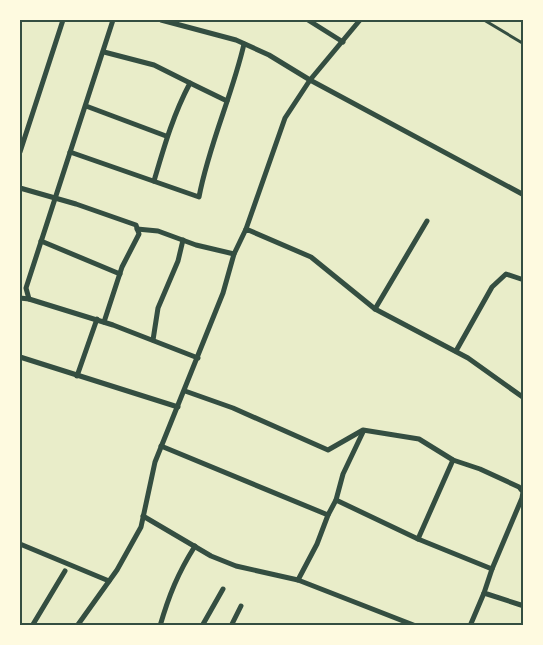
<svg xmlns="http://www.w3.org/2000/svg" width="543" height="645" font-family="'Libre Baskerville',serif">
<rect width="100%" height="100%" fill="#e9edc9"/>
<g fill="none" stroke-linecap="round" stroke-linejoin="round">
<!-- service -->
<path stroke="#344e41" stroke-width="3" d="M484,20L524,44"/>
<!-- minor -->
<g stroke="#344e41" stroke-width="5">
<path d="M113,20L26,288L29,299L113,325L198,358"/>
<path d="M161,20L236,40L269,55L310,80L360,20"/>
<path d="M308,20L343,42"/>
<path d="M104,52L154,65L190,83C173,115 164,147 154,181"/>
<path d="M190,83L227,101"/>
<path d="M86,106L166,136"/>
<path d="M20,152L63,20"/>
<path d="M70,152L199,197C209,144 232,96 244,44"/>
<path d="M20,188L76,204L136,225L139,234L122,267L104,322"/>
<path d="M137,229L158,231L196,245L234,254"/>
<path d="M246,229L285,118L310,80L524,195"/>
<path d="M41,241L120,274"/>
<path d="M20,298L29,299"/>
<path d="M375,309L427,221"/>
<path d="M153,340L158,308L178,261L183,240"/>
<path d="M456,351L492,287L506,274L524,280"/>
<path d="M20,357L178,407"/>
<path d="M77,376L97,319"/>
<path d="M185,391L233,408L328,450L363,430L419,439L453,460L480,469L519,487L523,492L522,498L492,569"/>
<path d="M161,446L328,515"/>
<path d="M336,500L418,539L492,569L484,593L524,606"/>
<path d="M143,516L211,556L236,566L298,580L416,626"/>
<path d="M418,539L453,460"/>
<path d="M20,544L109,581"/>
<path d="M298,580L317,544L328,515L336,500L343,474L363,432"/>
<path d="M32,626L65,571"/>
<path d="M77,626L117,570L141,527L155,462L223,293L234,254L246,229L311,257L375,309L468,358L524,398"/>
<path d="M160,626C169,595 178,573 195,546"/>
<path d="M202,626L223,589"/>
<path d="M231,626L241,606"/>
<path d="M470,626L484,593"/>
</g>
</g>
<!-- border -->
<rect width="543" height="645" fill="none" stroke="#fefae0" stroke-width="42"/>
<rect x="21" y="21" width="501" height="603" fill="none" stroke="#344e41" stroke-width="2"/>
</svg>
